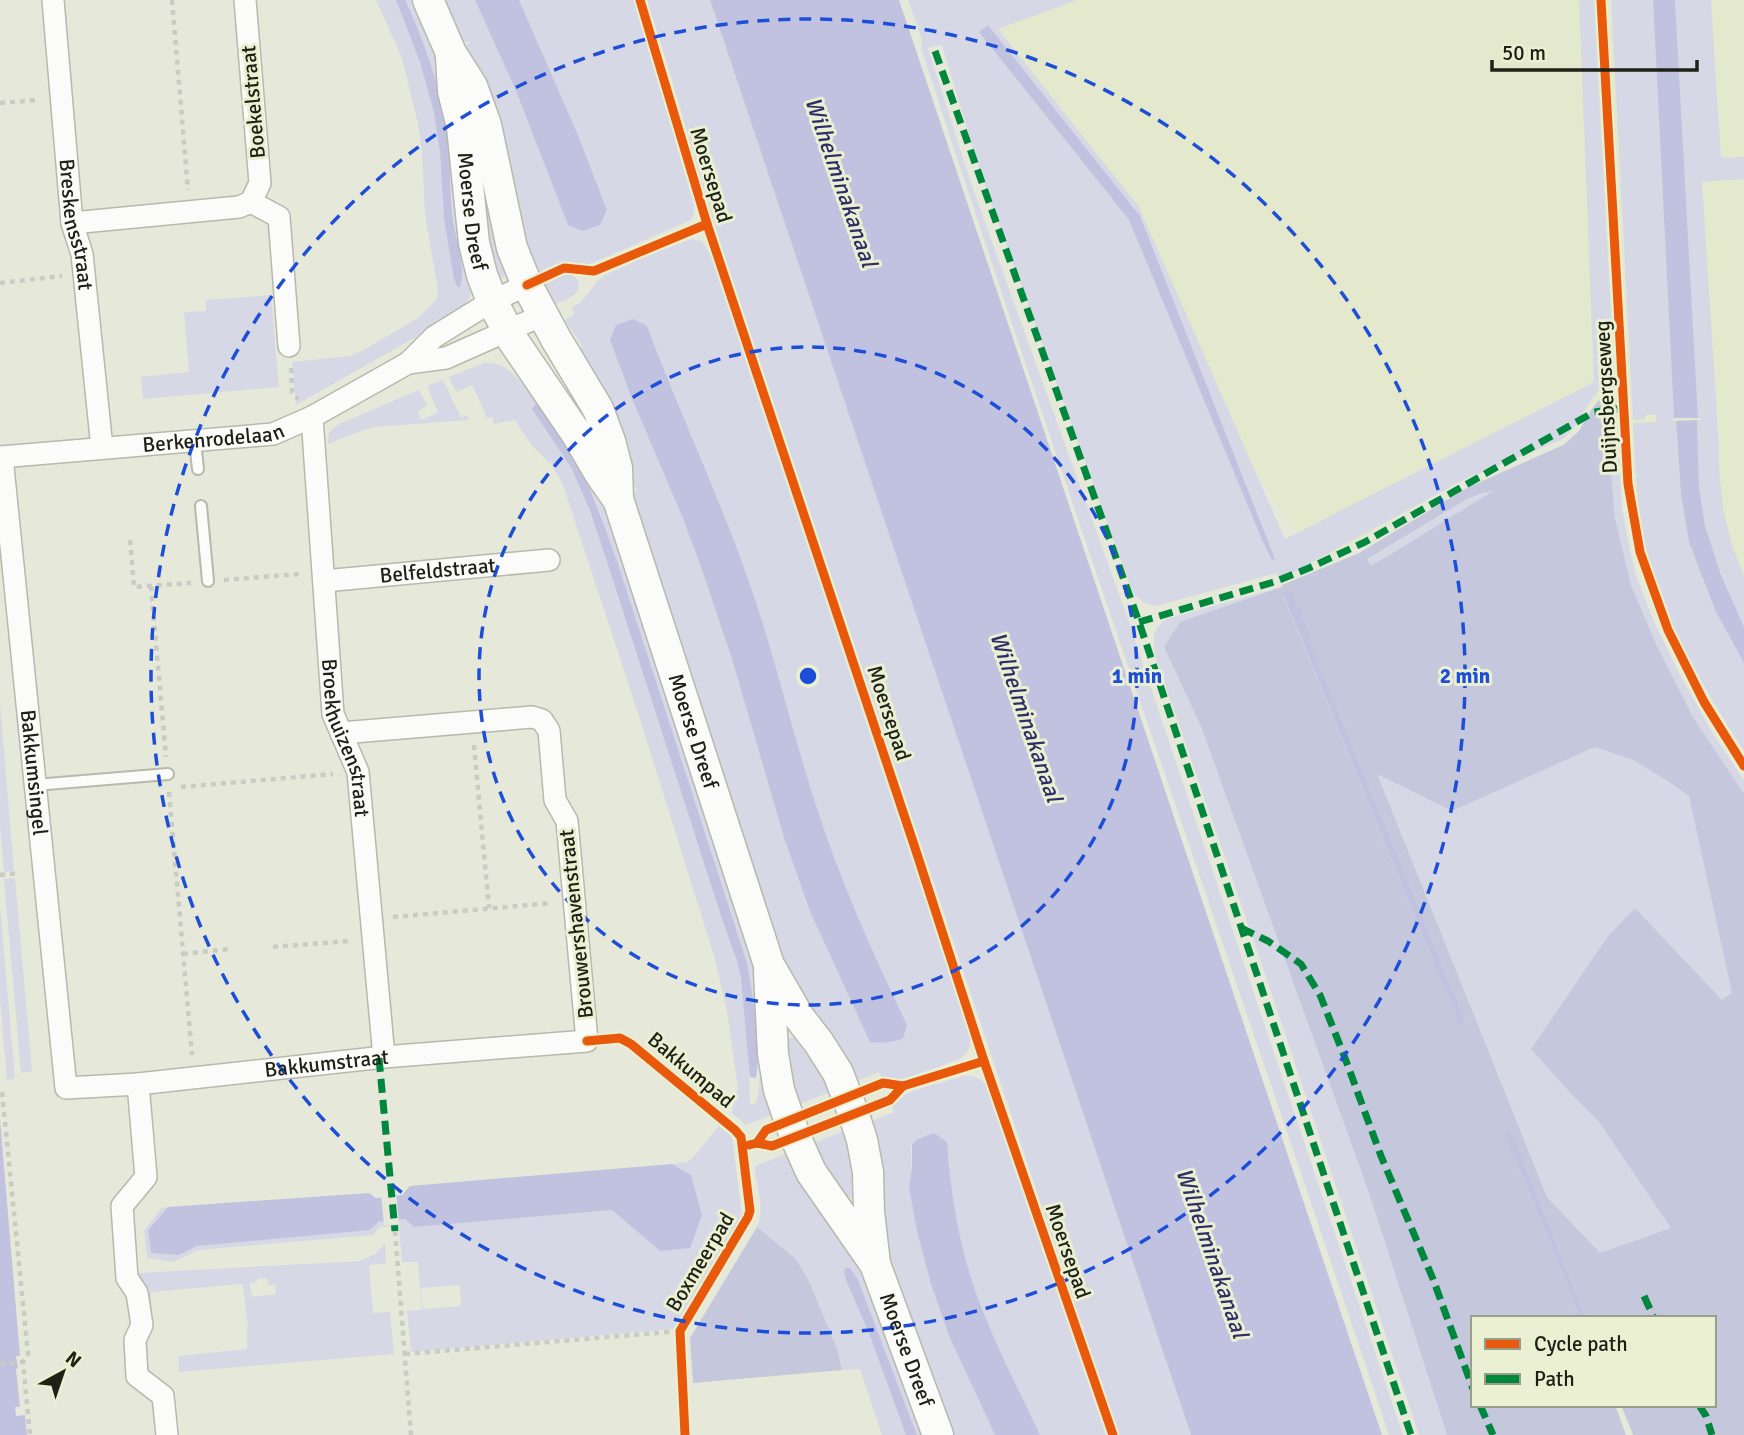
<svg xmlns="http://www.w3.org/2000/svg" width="1744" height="1435" font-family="Signika,sans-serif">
<rect width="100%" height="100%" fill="#e6e9d9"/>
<!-- built -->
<path fill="#e4e9cd" d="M941,0H1744V729L1653,608L1610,393L1317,565L976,40Z"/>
<!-- green -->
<g fill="#d6d8e5" fill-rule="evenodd">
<path d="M376,0H396L420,62L434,113L440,152L444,219L455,283C457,279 461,273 462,268C463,257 454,228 453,215C450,184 451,153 446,123C438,81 423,39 405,0H412L425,26L441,71L473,291L464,308L453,316L296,405L292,362L350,356L362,351L418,318L437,299L438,290L425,215L422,153L418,124L402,58Z"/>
<path d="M444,0H475L516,91L568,225L582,231L600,225L607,210L578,135L519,0H634L694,205V213L691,220L588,265L563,263L554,265L533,275L473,65L465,46L470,43L469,41L463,43Z"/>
<path d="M647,0H710L1191,1435H1118L726,260C698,174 675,86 647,0Z"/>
<path d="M908,0H1077L998,29L1139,207L1285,539L1594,382L1579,0H1594L1614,369C1605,382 1595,395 1586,408C1578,420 1574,431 1561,440L1463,480L1294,572L1279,578L1277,573L1156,606C1144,604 1136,599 1131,588L983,181L942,45L928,48L972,186L1124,608L1403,1435H1389C1235,972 1072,512 921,48L922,40ZM988,25L1140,216L1274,559L1262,540L1129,220L979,32Z"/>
<path d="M1611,0H1653L1674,418L1672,421H1676L1679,469L1689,542L1715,610L1744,663V751C1701,684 1656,608 1642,529C1636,494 1635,458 1633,423L1656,422V415H1645V419L1633,420Z"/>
<path d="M1675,0H1711L1721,158L1744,157V179L1702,182L1719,447V468L1723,509L1733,548L1744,576V627C1724,583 1704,538 1699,490C1697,467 1698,443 1697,420H1702V418H1698Z"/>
<path d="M478,154L483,194H489L510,274L495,280L489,260Z"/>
<path d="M691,239L702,241L712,257L970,1034V1045L968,1051L960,1059L903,1079H882L879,1072L853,1083L792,988L631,492L637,491L636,488L630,489L576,350L582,346L565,320L575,314L572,308C587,300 591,286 603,276L640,259ZM647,326C683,418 725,508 756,602C778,669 794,738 816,805C839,881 873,953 907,1025L809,910L785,841L732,659L701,567L684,521L620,368Z"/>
<path d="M563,273C573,273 585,282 576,293C570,300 556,303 548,307L538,285Z"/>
<path d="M271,295L279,387L143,399L141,377L189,372L184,312L206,311V300Z"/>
<path d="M484,363C502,362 512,371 523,385L531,380L605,507L758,979L774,1114L746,1125L732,1113L734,1097L738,1089L727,1011L715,959L639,716L563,485L550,462H548L530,443L515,420L493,424V418H487L472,385L456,392L449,377ZM532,409L574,456L597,504L747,963C753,995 767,1077 755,1105L750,1104L749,1058L741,978L737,961L722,919L594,523L572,469Z"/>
<path d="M443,380L461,418L467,415L469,420L375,427L363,430L328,444L329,432L339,424L419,390L427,406L418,411L421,420L438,412L427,386Z"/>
<path d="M1617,421L1622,508L1631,555L1637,578L1654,622L1680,675L1713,734L1744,780V794L1693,717L1657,646L1631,585L1615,518L1607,427Z"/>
<path d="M1498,489L1386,557L1371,565L1367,559L1467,499L1480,494Z"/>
<path d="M1282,587L1164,647L1202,729L1369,1193L1447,1435H1419L1260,959L1156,658C1153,642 1151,630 1166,619Z"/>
<path d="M0,702L14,871L4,872L0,826Z"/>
<path d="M1595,747L1633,760L1666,780L1689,796L1733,993L1722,1001L1635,908L1608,936L1531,1049L1574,1097L1599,1122L1672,1229L1600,1254L1547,1197L1376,773L1452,811Z"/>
<path d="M15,878L32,1071L21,1073L4,879Z"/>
<path d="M0,906L15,1079L7,1080L0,999Z"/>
<path d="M798,1036L824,1076L830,1092L797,1105L791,1088L786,1039Z"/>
<path d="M963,1076C975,1075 984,1080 990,1090L1106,1435H1040C1018,1387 993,1341 975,1292C962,1254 955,1215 949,1175L911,1145L912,1204L931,1284L949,1336L995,1435H952L886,1256L867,1123L894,1112L892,1106L906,1094L912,1091Z"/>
<path d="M719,1126L732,1137L742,1215L673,1329L411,1352L407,1311L422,1310L418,1262H402L399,1226L380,1227L373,1235L199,1250L173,1262L147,1258L144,1230L162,1208L168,1207L148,1230L151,1253L179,1255L197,1246L405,1219L414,1227L612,1210L660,1251L691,1175L672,1164L687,1162L694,1156ZM460,1285L461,1306L423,1309L421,1288Z"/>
<path d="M844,1131L846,1132L853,1165L855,1196L844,1200L811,1144Z"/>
<path d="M789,1153L860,1266L923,1435H917L858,1280H846L870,1336L906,1435H882L860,1369L842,1370L838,1351L809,1281L796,1259L757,1227C765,1210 757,1187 755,1170V1166Z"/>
<path d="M385,1244L386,1263L369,1265L373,1313L390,1312L394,1354L179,1372L178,1356L247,1349V1329L248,1327L243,1286L241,1284L151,1292L152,1312L150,1313L139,1281V1273L359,1261L374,1255ZM267,1278L268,1285H275L276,1294L252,1297L250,1283L257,1282V1279Z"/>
</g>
<!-- forest -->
<g fill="#c5c7dc" fill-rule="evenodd">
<path d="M1614,381L1617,421L1607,427L1615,518L1631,585L1657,646L1693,717L1744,794V1435H1633L1621,1405H1714V1318H1586L1524,1162L1504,1135L1519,1167L1580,1318H1473V1405H1615L1626,1435H1447L1369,1193L1202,729L1164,647L1180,622L1282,587V585L1359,553L1467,488L1563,445L1579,431L1591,410ZM1495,490L1386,557L1371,565L1367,559L1467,499L1480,494ZM1283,595L1303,617L1320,666L1465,1020L1460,1023L1421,932ZM1595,747L1633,760L1666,780L1689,796L1732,993L1722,1000L1635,908L1608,936L1531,1049L1574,1097L1599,1122L1671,1228L1600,1253L1547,1197L1377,774L1452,811Z"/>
<path d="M757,1227L796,1259L809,1281L838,1351L842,1370L693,1383L690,1338Z"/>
</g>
<!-- water -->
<g fill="#c0c2e0">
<path d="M396,0H405C423,38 438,81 446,123C451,155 449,187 453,219C455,237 468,273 459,288L457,286L454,279L444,219L440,152L434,113L420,62Z"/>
<path d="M475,0H519L578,135L607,210L600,225L582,231L568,225L516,91Z"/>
<path d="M710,0H899L1382,1435H1191Z"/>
<path d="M1653,0H1675L1698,418H1674Z"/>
<path d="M988,25L1140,216L1275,559L1272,560L1262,540L1129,220L979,32Z"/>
<path d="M633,319L647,326C682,418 725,508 756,602C778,669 794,738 816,805C840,881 873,953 907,1025L903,1038C891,1043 883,1043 870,1042L809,909L785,841L732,659L701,567L684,521L631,396L610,340L616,325Z"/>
<path d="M534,405H537C548,415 556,428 564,440C589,478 601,518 617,561L747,963C753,997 762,1044 756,1078L750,1077L741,978L737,961L722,919L605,556L591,514L572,469L532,409Z"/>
<path d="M1697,420L1699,488L1705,526L1721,575L1744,627V663L1715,610L1689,542L1681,494L1676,421Z"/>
<path d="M1288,590L1291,592L1306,624L1320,666L1465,1020L1460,1024L1421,932L1283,594L1284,592Z"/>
<path d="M0,1119L20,1356H16L18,1368L16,1369L20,1407H15L16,1416L25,1415L27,1435H0Z"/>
<path d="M1510,1131L1524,1162L1586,1318H1580L1519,1167L1503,1135L1506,1132Z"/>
<path d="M934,1133L947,1142C951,1203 962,1262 986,1319C1002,1358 1022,1396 1040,1435H995L949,1336L931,1284L917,1231L909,1187L912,1167V1144L918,1139Z"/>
<path d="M672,1164L691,1175L702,1215L690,1248L660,1251L612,1210L414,1227L405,1219L378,1222L370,1230L197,1246L179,1255L151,1253L148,1230L168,1207L369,1193L376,1198L402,1195L410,1186Z"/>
<path d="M846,1268H850L858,1280L917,1435H906L870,1336L846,1280L844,1271Z"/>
</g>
<!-- pier -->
<path fill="#e6e9d9" d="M396,1192L399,1224L384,1225L381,1194Z"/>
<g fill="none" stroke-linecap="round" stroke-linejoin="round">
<defs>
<g id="lane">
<path d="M195,441L198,469"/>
<path d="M201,506L208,581"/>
<path d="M35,785L168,774"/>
</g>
<g id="street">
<path id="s1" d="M53,0L72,223L82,254L102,448"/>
<path d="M251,202L279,217L289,346"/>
<path d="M72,223L239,207L251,202L260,183L245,0"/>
<path d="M408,363L446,358L543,315"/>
<path id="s2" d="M312,417L333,714L358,772L384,1057"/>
<path id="s3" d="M0,457L273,434L312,417L408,363L434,337L492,301L527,285"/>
<path id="s4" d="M2,457L66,1088L138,1084L384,1057L587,1041L567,821L555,800L549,731L542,720L532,717L341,733"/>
<path id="s5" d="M324,581L549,560"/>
<path d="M138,1084L146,1177L122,1206L127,1278L137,1293L142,1325L135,1340L137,1376L163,1396L167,1435"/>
</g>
<g id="secondary">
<path id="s6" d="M428,0L451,53L472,86L486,125L512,248L527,285L556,339L598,409L610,441L617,468L618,499L769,965L799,1017L819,1043L838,1073L854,1115L862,1140L868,1172L869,1212L875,1264"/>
<path id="s7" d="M451,57L453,91L462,127L474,243L482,275L492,301L512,339L576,433L600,474L617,498"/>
<path id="s8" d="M769,972L773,1054L779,1090L795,1136L811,1172L875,1264L938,1435"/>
</g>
</defs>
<!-- lane casing -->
<use href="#lane" stroke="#b6b9ab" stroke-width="14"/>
<!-- street casing -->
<use href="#street" stroke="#b6b9ab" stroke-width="24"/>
<!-- secondary casing -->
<use href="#secondary" stroke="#b6b9ab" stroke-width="33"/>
<!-- path -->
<g stroke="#cacbc5" stroke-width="4.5" stroke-dasharray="5 5" stroke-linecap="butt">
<path d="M172,0L188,190"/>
<path d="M0,103L37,100"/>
<path d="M0,283L62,276"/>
<path d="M291,368L292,392L298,399"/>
<path d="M130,540L134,587L191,583"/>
<path d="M224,580L299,574"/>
<path d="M151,586L166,757"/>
<path d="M474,745L489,908"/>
<path d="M181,787L333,774"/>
<path d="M169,792L192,1055"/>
<path d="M0,875L20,873"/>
<path d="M393,917L552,903"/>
<path d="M273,947L349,941"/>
<path d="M183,954L229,949"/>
<path d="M2,1092L28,1354L23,1362L30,1435"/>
<path d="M395,1231L411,1435"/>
<path d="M405,1354L680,1331"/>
<path d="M0,1364L23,1362"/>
</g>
<!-- lane -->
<use href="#lane" stroke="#fbfcf9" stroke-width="10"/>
<!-- street -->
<use href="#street" stroke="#fbfcf9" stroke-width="21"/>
<!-- secondary -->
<use href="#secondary" stroke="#fbfcf9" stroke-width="30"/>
<!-- quiet -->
<g stroke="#00873e" stroke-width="7" stroke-dasharray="14 7" stroke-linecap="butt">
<path d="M935,51L1139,622L1411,1435"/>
<path d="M1139,622L1274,582L1309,568L1365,542L1594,412L1624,408"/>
<path d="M1241,928L1268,941L1301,964L1320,995L1345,1058L1381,1156L1433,1279L1473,1389"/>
<path d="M379,1058L395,1231"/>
<path d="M1644,1296L1654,1318"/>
<path d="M1480,1405L1493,1435"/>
<path d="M1699,1405L1706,1416L1712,1435"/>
</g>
<defs>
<g id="cycleway">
<path d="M640,0L707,224L916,851L984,1061L1113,1435"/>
<path d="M1601,0L1628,484L1640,552L1668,630L1704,702L1744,766"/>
<path d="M527,285L564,268L594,271L707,224"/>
<path d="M587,1041L620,1038L631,1044L735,1130L741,1137L750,1211L748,1217L680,1331L685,1435"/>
<path d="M757,1143L766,1130L883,1083L903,1086L984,1061"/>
<path d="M749,1145L757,1143L772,1146L890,1100L903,1086"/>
</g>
</defs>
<!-- cycleway casing -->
<use href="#cycleway" stroke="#ebf0d2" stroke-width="13"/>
<!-- cycleway -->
<use href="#cycleway" stroke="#e8590c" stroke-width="9"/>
</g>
<!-- distance rings -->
<g fill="none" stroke="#1d4ed8" stroke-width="3.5" stroke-dasharray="12 9">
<circle cx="808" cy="676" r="329"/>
<circle cx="808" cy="676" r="657"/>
</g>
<g text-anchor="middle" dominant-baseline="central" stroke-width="6" stroke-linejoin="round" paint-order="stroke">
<!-- street labels -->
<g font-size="21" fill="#202116" stroke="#ebf0d2">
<text transform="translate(253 102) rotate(-95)">Boekelstraat</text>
<text transform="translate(711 175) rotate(73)">Moersepad</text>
<text stroke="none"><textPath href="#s7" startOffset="156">Moerse Dreef</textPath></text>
<text stroke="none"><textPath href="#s1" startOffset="226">Breskensstraat</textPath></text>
<text transform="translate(1606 397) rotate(-93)">Duijnsbergseweg</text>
<text stroke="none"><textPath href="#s3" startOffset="214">Berkenrodelaan</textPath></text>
<text stroke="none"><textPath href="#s5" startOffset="114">Belfeldstraat</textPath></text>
<text transform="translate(889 713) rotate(72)">Moersepad</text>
<text stroke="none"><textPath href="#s6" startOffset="784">Moerse Dreef</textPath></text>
<text stroke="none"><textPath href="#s2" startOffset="324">Broekhuizenstraat</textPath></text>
<text stroke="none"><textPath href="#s4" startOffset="317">Bakkumsingel</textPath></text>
<text transform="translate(576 924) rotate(-96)">Brouwershavenstraat</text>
<text stroke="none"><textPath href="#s4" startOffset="896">Bakkumstraat</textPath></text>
<text transform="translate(691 1070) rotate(40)">Bakkumpad</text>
<text transform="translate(1068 1251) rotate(71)">Moersepad</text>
<text transform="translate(700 1262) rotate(-59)">Boxmeerpad</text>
<text stroke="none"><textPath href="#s8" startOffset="410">Moerse Dreef</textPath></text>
</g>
<!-- water labels -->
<g font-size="23" font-style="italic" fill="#312b68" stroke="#ebf0d2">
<text transform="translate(841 182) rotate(71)">Wilhelminakanaal</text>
<text transform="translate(1026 717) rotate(71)">Wilhelminakanaal</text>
<text transform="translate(1212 1253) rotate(71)">Wilhelminakanaal</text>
</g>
</g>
<circle cx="808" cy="676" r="10" fill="#1d4ed8" stroke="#ebf0d2" stroke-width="3.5"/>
<g font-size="21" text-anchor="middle" font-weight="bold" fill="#1d4ed8" stroke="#ebf0d2" stroke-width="6" stroke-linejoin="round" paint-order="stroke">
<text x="1137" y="683">1 min</text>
<text x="1465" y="683">2 min</text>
</g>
<!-- legend -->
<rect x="1471" y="1316" width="245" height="91" fill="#ebf0d2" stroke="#9a9d87" stroke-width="2"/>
<rect x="1485" y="1339" width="35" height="10" fill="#e8590c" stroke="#9a9d87" stroke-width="2"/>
<text x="1534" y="1351" font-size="21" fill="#202116">Cycle path</text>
<rect x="1485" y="1374" width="35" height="10" fill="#00873e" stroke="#9a9d87" stroke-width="2"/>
<text x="1534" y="1386" font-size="21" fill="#202116">Path</text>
<!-- north arrow -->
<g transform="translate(63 1372) rotate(40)" stroke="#ebf0d2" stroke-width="5" paint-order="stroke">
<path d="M0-5L12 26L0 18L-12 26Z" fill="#202116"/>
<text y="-10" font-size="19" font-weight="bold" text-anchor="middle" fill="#202116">N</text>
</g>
<!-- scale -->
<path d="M1492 60v10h205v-10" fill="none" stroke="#202116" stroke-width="3.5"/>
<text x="1502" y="60" font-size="21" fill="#202116" stroke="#ebf0d2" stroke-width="5" paint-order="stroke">50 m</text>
</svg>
